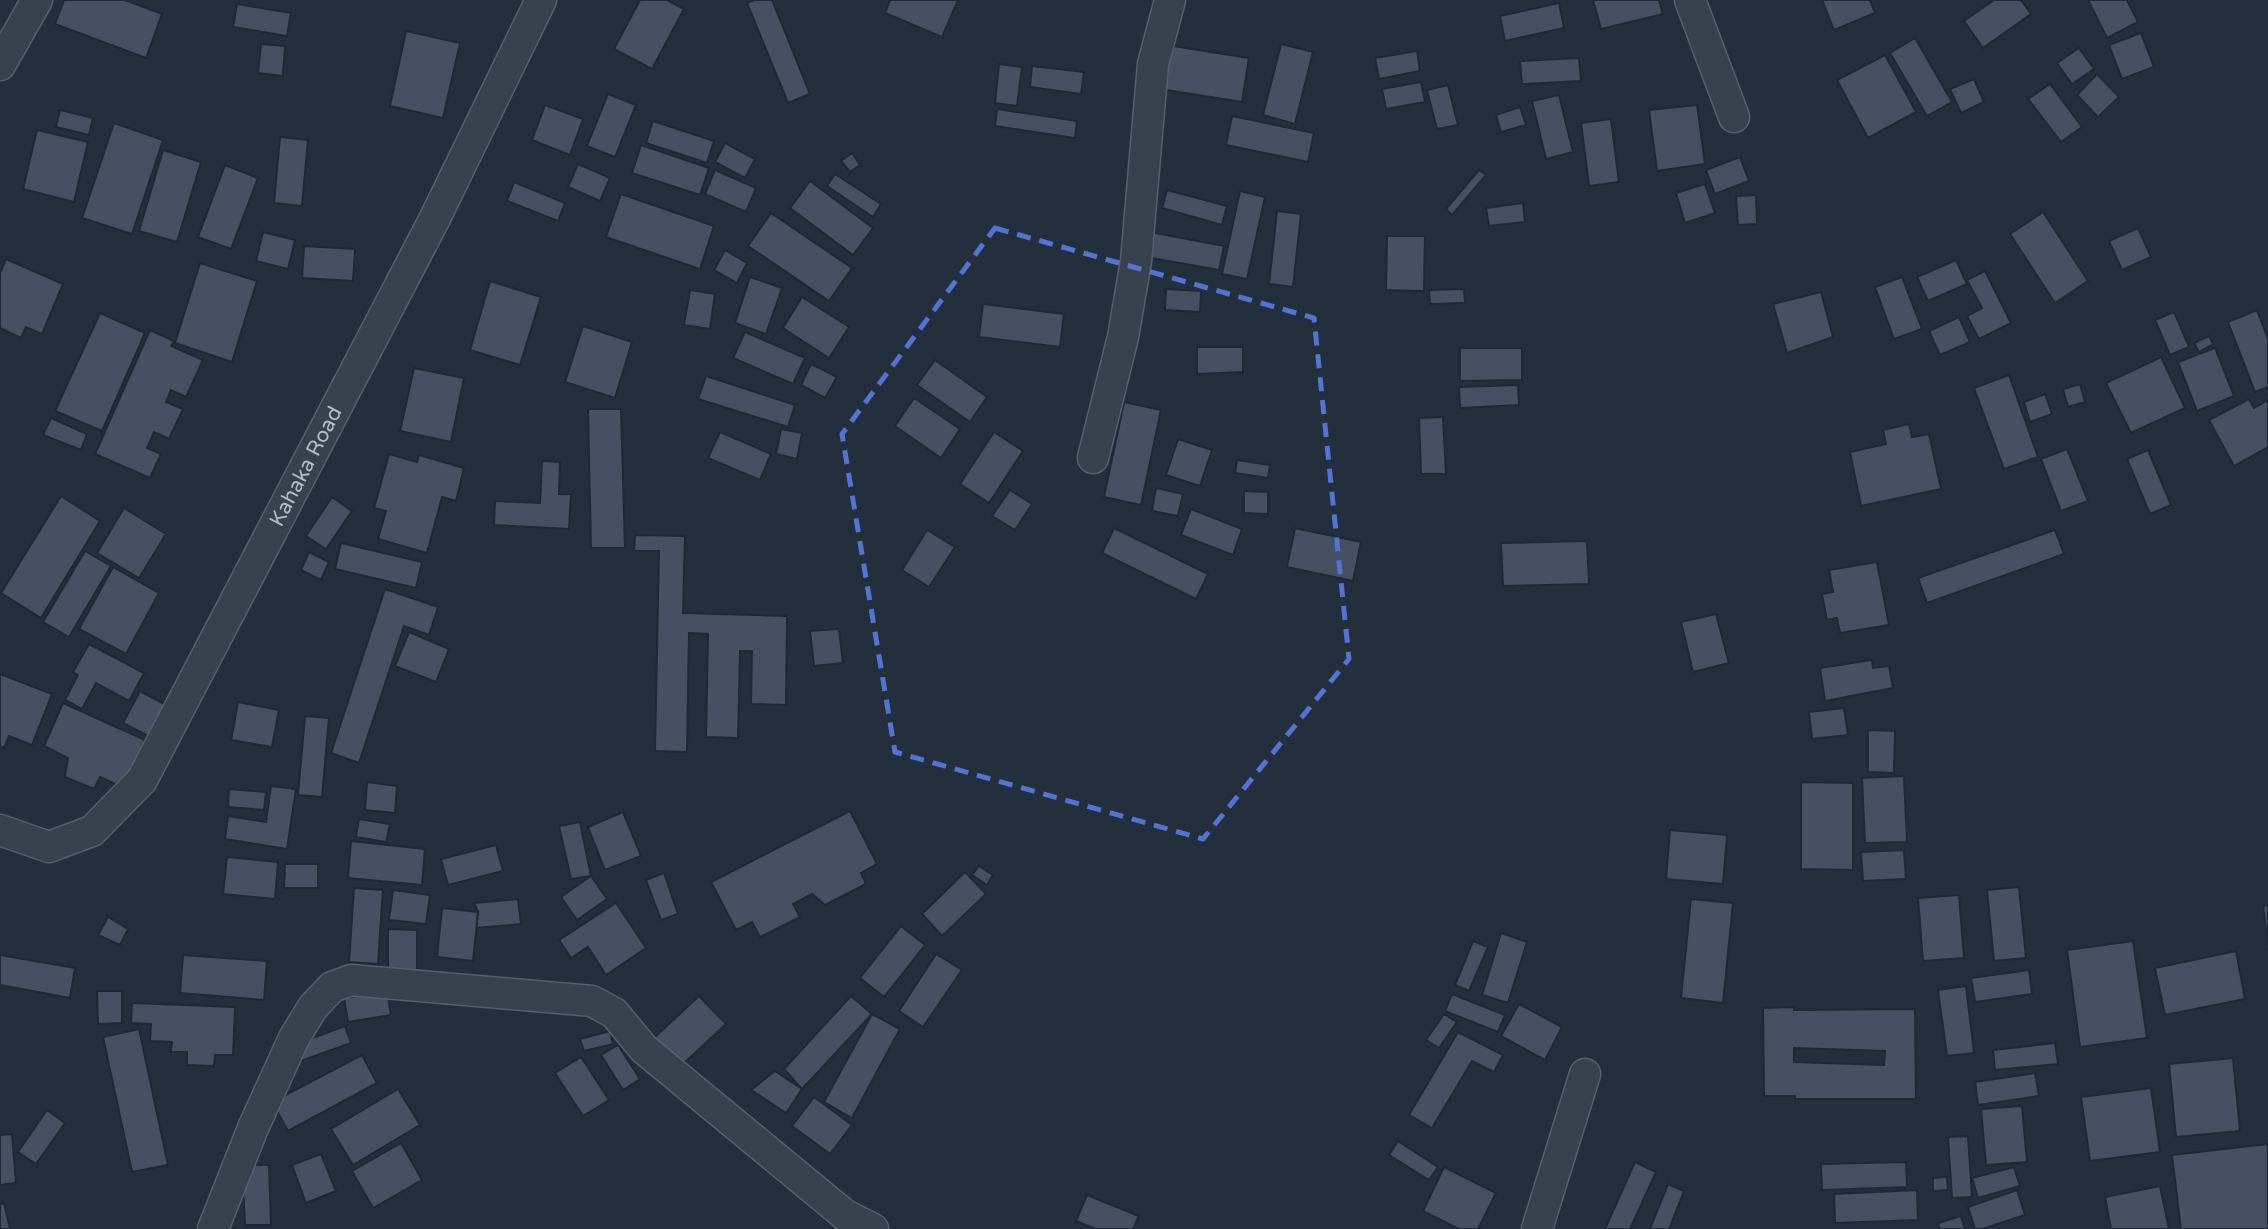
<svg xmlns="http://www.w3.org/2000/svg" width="2268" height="1229" font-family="'Varela Round',sans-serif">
<rect width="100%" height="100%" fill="#242f3e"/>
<!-- building -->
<g fill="#455162" stroke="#1f2835" stroke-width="2" fill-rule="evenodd">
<path d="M64,0H125L162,14L146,58L55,24Z"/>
<path d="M640,0H667L684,9L652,69L614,49Z"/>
<path d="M754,0H772L810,94L788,103L747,3Z"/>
<path d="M890,0H958L942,37L885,13Z"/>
<path d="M1593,0H1659L1663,14L1601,29Z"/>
<path d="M1822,0H1870L1875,13L1834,30Z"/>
<path d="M1994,0H2021L2031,14L1983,48L1964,21Z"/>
<path d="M2088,0H2127L2138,22L2107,38Z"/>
<path d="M1559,3L1564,28L1505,41L1500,16Z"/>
<path d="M237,4L291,13L287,36L233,27Z"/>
<path d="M406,31L460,43L443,118L390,106Z"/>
<path d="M2141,33L2154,67L2122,79L2109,45Z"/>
<path d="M1915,38L1952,102L1927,116L1890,53Z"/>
<path d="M261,44L285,46L283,76L258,73Z"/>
<path d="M1281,44L1313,52L1295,124L1263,115Z"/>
<path d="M1167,45L1249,58L1242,102L1160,89Z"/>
<path d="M2079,48L2094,69L2072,84L2057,63Z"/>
<path d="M1417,51L1420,71L1379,79L1375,58Z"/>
<path d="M1885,55L1916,112L1868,138L1837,80Z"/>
<path d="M1579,58L1581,81L1522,84L1520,61Z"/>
<path d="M999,64L1022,67L1017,106L995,103Z"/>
<path d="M1032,66L1084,72L1081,94L1030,87Z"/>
<path d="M2097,74L2119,97L2098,117L2077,95Z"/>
<path d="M1974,79L1984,102L1961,113L1950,89Z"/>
<path d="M1421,82L1425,102L1386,109L1382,89Z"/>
<path d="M2050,84L2082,127L2061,142L2028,99Z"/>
<path d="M1448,85L1458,125L1437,129L1427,90Z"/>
<path d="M608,94L636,105L615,157L587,146Z"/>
<path d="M1559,95L1573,152L1546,159L1532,101Z"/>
<path d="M545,105L583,119L570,155L532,140Z"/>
<path d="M1697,105L1705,164L1657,171L1649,110Z"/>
<path d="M1520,107L1526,125L1501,132L1496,115Z"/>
<path d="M997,109L1077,121L1075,138L995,126Z"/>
<path d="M60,110L93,118L89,135L56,127Z"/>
<path d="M1232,116L1314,133L1308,162L1226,145Z"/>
<path d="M1611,119L1619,182L1589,186L1581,123Z"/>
<path d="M653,121L714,141L707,163L646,143Z"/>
<path d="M114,123L163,140L132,234L82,218Z"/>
<path d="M37,130L88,142L74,202L23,189Z"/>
<path d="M280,137L308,140L302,206L274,203Z"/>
<path d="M725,143L755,159L745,178L715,162Z"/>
<path d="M641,145L709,168L700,195L632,173Z"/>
<path d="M163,150L201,162L177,242L139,231Z"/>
<path d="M852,153L860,165L850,172L841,161Z"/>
<path d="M1740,157L1749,181L1715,194L1706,170Z"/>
<path d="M578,164L610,178L600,201L568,187Z"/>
<path d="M225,165L258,178L231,249L198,237Z"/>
<path d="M715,170L756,188L746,212L705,194Z"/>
<path d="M1479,170L1486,175L1452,215L1446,209Z"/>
<path d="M835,174L881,204L873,217L827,186Z"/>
<path d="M810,181L873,228L853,255L790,208Z"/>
<path d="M514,182L565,203L558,221L507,201Z"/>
<path d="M1705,184L1715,213L1685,223L1676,193Z"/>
<path d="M1167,190L1227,206L1222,225L1162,208Z"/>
<path d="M1240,191L1265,197L1247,279L1222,274Z"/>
<path d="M621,194L714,226L700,269L606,237Z"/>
<path d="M1756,195L1757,224L1738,225L1736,196Z"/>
<path d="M1523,203L1525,222L1489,226L1486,208Z"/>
<path d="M1277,211L1301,214L1293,287L1269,284Z"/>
<path d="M2043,212L2088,281L2055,303L2010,234Z"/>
<path d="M771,213L852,268L829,301L748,246Z"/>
<path d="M2138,228L2151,257L2122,270L2109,241Z"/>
<path d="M263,232L295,240L288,269L256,261Z"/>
<path d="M1150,232L1224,246L1219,270L1146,257Z"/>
<path d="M1387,236H1425L1424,291L1386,290Z"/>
<path d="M304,246L355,249L353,281L302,278Z"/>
<path d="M725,250L747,263L737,283L714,270Z"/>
<path d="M6,259L63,284L42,334L26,327L21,338L0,328V273Z"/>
<path d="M1956,260L1967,284L1928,301L1917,277Z"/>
<path d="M200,263L257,281L232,362L175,343Z"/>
<path d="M1985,271L2011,323L1979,339L1967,316L1982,308L1967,280Z"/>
<path d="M750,277L782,288L766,334L735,323Z"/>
<path d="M1902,277L1922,329L1894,339L1875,287Z"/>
<path d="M490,281L541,297L520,365L470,350Z"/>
<path d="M1166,289L1201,291L1200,312L1165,310Z"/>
<path d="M1464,289L1465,303L1430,304L1429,290Z"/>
<path d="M690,290L715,294L710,329L684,325Z"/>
<path d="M1821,292L1833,337L1787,353L1773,304Z"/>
<path d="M802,297L849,327L829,358L783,328Z"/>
<path d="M983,304L1064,314L1060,347L979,337Z"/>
<path d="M2257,310L2268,339V387L2255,392L2228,322Z"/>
<path d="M2174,312L2189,347L2170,355L2155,320Z"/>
<path d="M100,313L145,333L102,431L55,411Z"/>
<path d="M1959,317L1970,342L1940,355L1929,331Z"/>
<path d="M583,326L632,342L615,398L565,382Z"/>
<path d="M150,330L174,341L171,346L203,360L186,397L171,390L166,402L183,409L169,439L154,432L147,448L161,454L150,478L95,454Z"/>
<path d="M745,332L805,358L793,384L733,358Z"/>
<path d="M2209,336L2213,344L2199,352L2194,343Z"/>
<path d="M1197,347H1243V372L1197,374Z"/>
<path d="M1460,348H1522V380L1460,381Z"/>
<path d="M2215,348L2234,396L2197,411L2178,362Z"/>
<path d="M2161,357L2185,408L2131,433L2106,383Z"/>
<path d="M935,360L987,397L970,422L917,385Z"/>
<path d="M811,364L837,377L825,398L801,385Z"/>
<path d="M414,368L464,378L451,442L400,431Z"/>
<path d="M2009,375L2038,457L2004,469L1974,388Z"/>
<path d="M706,376L795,405L788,427L698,399Z"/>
<path d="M2080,384L2085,402L2068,407L2063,389Z"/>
<path d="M1518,385L1519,405L1460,408L1459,387Z"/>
<path d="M2045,394L2052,414L2030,422L2024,402Z"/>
<path d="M914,398L960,429L941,458L895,426Z"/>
<path d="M2249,399L2254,408L2268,400V447L2234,466L2209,420Z"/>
<path d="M1124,402L1161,410L1141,505L1104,497Z"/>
<path d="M588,409H621L625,548H591Z"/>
<path d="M1443,417L1446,474H1421L1419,418Z"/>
<path d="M51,418L87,434L81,450L43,435Z"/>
<path d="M1909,424L1912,437L1929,434L1941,489L1861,506L1850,452L1886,444L1883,430Z"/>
<path d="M781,429L802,433L797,459L776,454Z"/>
<path d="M720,432L771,454L760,480L708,458Z"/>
<path d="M994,432L1023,451L989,503L960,484Z"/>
<path d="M1178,439L1212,450L1200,486L1166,475Z"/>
<path d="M2067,449L2088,501L2061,511L2041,459Z"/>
<path d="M2148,450L2171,505L2150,514L2127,459Z"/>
<path d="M389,454L417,462L419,455L464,468L456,501L442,497L427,553L378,539L386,511L374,508Z"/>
<path d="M1237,460L1270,465L1268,478L1235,473Z"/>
<path d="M542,461L560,462L559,494H571L569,529L494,525L495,501L540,503Z"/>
<path d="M1156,488L1183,494L1178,516L1152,511Z"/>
<path d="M1010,490L1032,504L1015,530L992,516Z"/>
<path d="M1244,491L1268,492V514L1244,513Z"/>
<path d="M61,496L100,521L41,618L1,593Z"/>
<path d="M332,497L352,511L326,549L306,536Z"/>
<path d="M124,508L166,534L139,578L97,553Z"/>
<path d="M1191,509L1242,529L1233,555L1181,535Z"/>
<path d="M1114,528L1208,574L1196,599L1102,553Z"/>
<path d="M1295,528L1361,542L1353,581L1287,567Z"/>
<path d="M927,530L955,547L929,587L902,570Z"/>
<path d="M2055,530L2064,554L1927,603L1918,578Z"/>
<path d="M635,535L685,536L683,613L787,616L786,705L751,704L752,651H740L738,738L706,737L708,634L689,633L687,752L655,751L659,551H634Z"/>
<path d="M1587,541L1589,584L1503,586L1501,543Z"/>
<path d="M341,543L422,562L416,588L335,569Z"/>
<path d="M85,551L111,566L69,637L43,622Z"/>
<path d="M309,552L329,562L321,580L301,570Z"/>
<path d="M1877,562L1889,625L1840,633L1837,618L1827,620L1822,594L1833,592L1829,570Z"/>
<path d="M113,567L159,593L126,654L79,629Z"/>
<path d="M385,589L438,607L429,635L404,626L359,763L331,753Z"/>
<path d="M1716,614L1729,663L1693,672L1681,622Z"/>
<path d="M839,629L843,663L814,666L810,631Z"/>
<path d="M409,632L449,649L436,682L395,666Z"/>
<path d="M89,644L144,673L129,701L96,683L82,709L65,700L78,675L73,672Z"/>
<path d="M1872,660L1873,668L1889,666L1893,688L1825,701L1820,668Z"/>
<path d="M0,674L52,694L32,745L9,736L4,748L0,746Z"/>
<path d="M140,691L168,706L152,738L123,723Z"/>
<path d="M238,702L279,710L272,747L231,740Z"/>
<path d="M63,703L145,740L124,788L100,777L94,789L65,777L68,758L44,746Z"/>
<path d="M1844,708L1848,735L1812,739L1809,712Z"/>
<path d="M305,716L329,718L322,797L298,795Z"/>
<path d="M1868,730L1895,731L1894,773L1868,772Z"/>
<path d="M1904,776L1907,842L1865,843L1862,778Z"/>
<path d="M367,782L397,786L395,813L365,810Z"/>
<path d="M1801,782L1853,783V870L1801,869Z"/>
<path d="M271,786L296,789L287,849L225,839L228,816L266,822Z"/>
<path d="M229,789L266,792L264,810L228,807Z"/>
<path d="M850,811L877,864L861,873L866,884L825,905L812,894L793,904L800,917L760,937L752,922L736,930L711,882Z"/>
<path d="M623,812L641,856L605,870L588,827Z"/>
<path d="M359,819L390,824L386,842L356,837Z"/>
<path d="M580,822L591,876L571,879L559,826Z"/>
<path d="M1670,830L1727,835L1723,884L1666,879Z"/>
<path d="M351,841L425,849L422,885L348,878Z"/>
<path d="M496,845L503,871L448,885L441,859Z"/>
<path d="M1904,850L1906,879L1863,881L1861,852Z"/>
<path d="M227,857L278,862L275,899L223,894Z"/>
<path d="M285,864H318V888H284Z"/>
<path d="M979,866L993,875L987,885L972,875Z"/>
<path d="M965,872L986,894L942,936L922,914Z"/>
<path d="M664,873L678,914L661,920L646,880Z"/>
<path d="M591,876L607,899L577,920L561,897Z"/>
<path d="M2019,887L2026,958L1994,961L1987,890Z"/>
<path d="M354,888L383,890L378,964L349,962Z"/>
<path d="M393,890L430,895L426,924L389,920Z"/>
<path d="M1959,895L1964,958L1923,961L1918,898Z"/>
<path d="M518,899L521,924L476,928L478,912L474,903Z"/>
<path d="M1691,899L1733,903L1723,1003L1681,998Z"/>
<path d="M616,903L646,948L606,975L588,947L571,958L559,940Z"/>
<path d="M2268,905V945L2263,906Z"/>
<path d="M442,908L478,912L473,961L437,957Z"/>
<path d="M108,917L128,929L120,945L98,935Z"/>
<path d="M901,926L925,945L884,997L860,978Z"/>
<path d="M388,929L417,930V971H388Z"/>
<path d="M1501,933L1527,942L1508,1003L1482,995Z"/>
<path d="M1473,941L1488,947L1469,991L1455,985Z"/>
<path d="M2133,941L2147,1038L2080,1047L2067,950Z"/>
<path d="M2236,951L2245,999L2165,1015L2155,968Z"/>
<path d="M936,954L962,970L923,1027L899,1011Z"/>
<path d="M0,955L75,968L70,998L0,985Z"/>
<path d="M183,955L267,961L264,1000L180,993Z"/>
<path d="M2029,970L2032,994L1975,1002L1971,978Z"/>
<path d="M1966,986L1974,1053L1947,1056L1938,990Z"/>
<path d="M97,991H122V1023L98,1024Z"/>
<path d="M387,991L391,1015L348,1022L344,998Z"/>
<path d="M1452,994L1505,1015L1498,1032L1445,1011Z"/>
<path d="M699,996L726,1024L681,1066L654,1038Z"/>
<path d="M851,996L872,1014L802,1089L784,1069Z"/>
<path d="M132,1003L235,1007L233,1055H215L214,1066L187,1065V1052H171L172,1042L150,1041L151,1024L131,1023Z"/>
<path d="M1519,1004L1562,1027L1545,1060L1501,1036Z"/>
<path d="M1794,1007V1010L1915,1009L1916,1099H1795V1096H1764L1763,1008ZM1794,1048L1885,1051L1884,1065L1794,1062Z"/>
<path d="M872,1014L900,1029L852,1118L824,1102Z"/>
<path d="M1444,1014L1457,1022L1439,1048L1426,1040Z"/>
<path d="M345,1026L351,1043L298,1062L291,1046Z"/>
<path d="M139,1029L168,1165L132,1172L103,1037Z"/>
<path d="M610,1031L613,1044L584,1051L580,1039Z"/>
<path d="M1458,1032L1503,1055L1494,1072L1472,1061L1432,1128L1409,1115Z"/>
<path d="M2055,1043L2058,1064L1995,1070L1993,1050Z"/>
<path d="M618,1045L640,1079L623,1090L601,1055Z"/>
<path d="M362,1055L377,1083L288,1131L272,1102Z"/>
<path d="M581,1057L609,1100L583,1116L555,1073Z"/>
<path d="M2233,1058L2240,1131L2176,1137L2169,1064Z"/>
<path d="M775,1071L802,1089L786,1113L751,1090Z"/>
<path d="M2035,1073L2039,1096L1978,1105L1975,1082Z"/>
<path d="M2151,1088L2160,1152L2090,1161L2081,1097Z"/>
<path d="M398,1089L420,1125L353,1165L331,1129Z"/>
<path d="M814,1097L852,1125L830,1154L792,1126Z"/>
<path d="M2022,1106L2027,1162L1986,1165L1981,1109Z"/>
<path d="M47,1110L65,1123L36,1164L18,1152Z"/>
<path d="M12,1134L16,1183L0,1185V1135Z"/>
<path d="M1968,1136L1972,1197L1952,1198L1948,1137Z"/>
<path d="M1398,1141L1438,1167L1429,1180L1389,1155Z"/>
<path d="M401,1143L422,1180L373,1208L352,1171Z"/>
<path d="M2268,1144V1229H2181L2172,1155Z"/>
<path d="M321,1154L336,1191L306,1203L292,1165Z"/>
<path d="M1635,1162L1656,1172L1630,1229H1605Z"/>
<path d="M1906,1162L1907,1187L1822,1190L1821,1164Z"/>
<path d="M242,1165H269L271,1225H245Z"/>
<path d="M1444,1167L1496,1193L1478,1229H1459L1423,1211Z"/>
<path d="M2014,1167L2020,1186L1978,1198L1972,1178Z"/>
<path d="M1947,1177L1948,1190L1933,1191V1178Z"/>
<path d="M1668,1184L1684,1191L1669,1229H1650Z"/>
<path d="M2160,1186L2169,1229H2111L2105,1197Z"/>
<path d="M1917,1190L1918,1220L1835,1223L1834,1194Z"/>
<path d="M2017,1190L2025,1215L1982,1229H1975L1968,1207Z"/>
<path d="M1087,1195L1139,1216L1133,1229H1096L1076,1221Z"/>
<path d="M4,1203L10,1229H0V1204Z"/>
<path d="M1961,1216L1965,1229H1940L1938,1223Z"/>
</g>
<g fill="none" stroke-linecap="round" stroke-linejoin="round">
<defs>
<g id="street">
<path d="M1690,0L1734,117"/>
<path d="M0,65L37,0"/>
<path d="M1093,458L1123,337L1136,261L1153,64L1170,0"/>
<path id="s1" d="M0,830L49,847L92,831L142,780L434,220L541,0"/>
<path d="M213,1229L253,1128L294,1038L313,1007L332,987L351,980L592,1001L614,1013L644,1049L845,1215L873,1229"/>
<path d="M1537,1229L1585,1074"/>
</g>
</defs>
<!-- street casing -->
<use href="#street" stroke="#565f6c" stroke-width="33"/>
<!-- street -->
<use href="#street" stroke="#38414e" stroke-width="30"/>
</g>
<!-- marked area -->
<path fill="none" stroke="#5274d3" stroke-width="5" stroke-dasharray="14 9" stroke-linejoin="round" d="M995,228L1314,318L1349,659L1203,839L895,752L842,434Z"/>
<g text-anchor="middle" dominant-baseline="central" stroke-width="7" stroke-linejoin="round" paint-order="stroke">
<!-- street labels -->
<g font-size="21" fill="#b4bcc9" stroke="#1d2633">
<text stroke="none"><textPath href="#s1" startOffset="523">Kahaka Road</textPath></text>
</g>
</g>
</svg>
